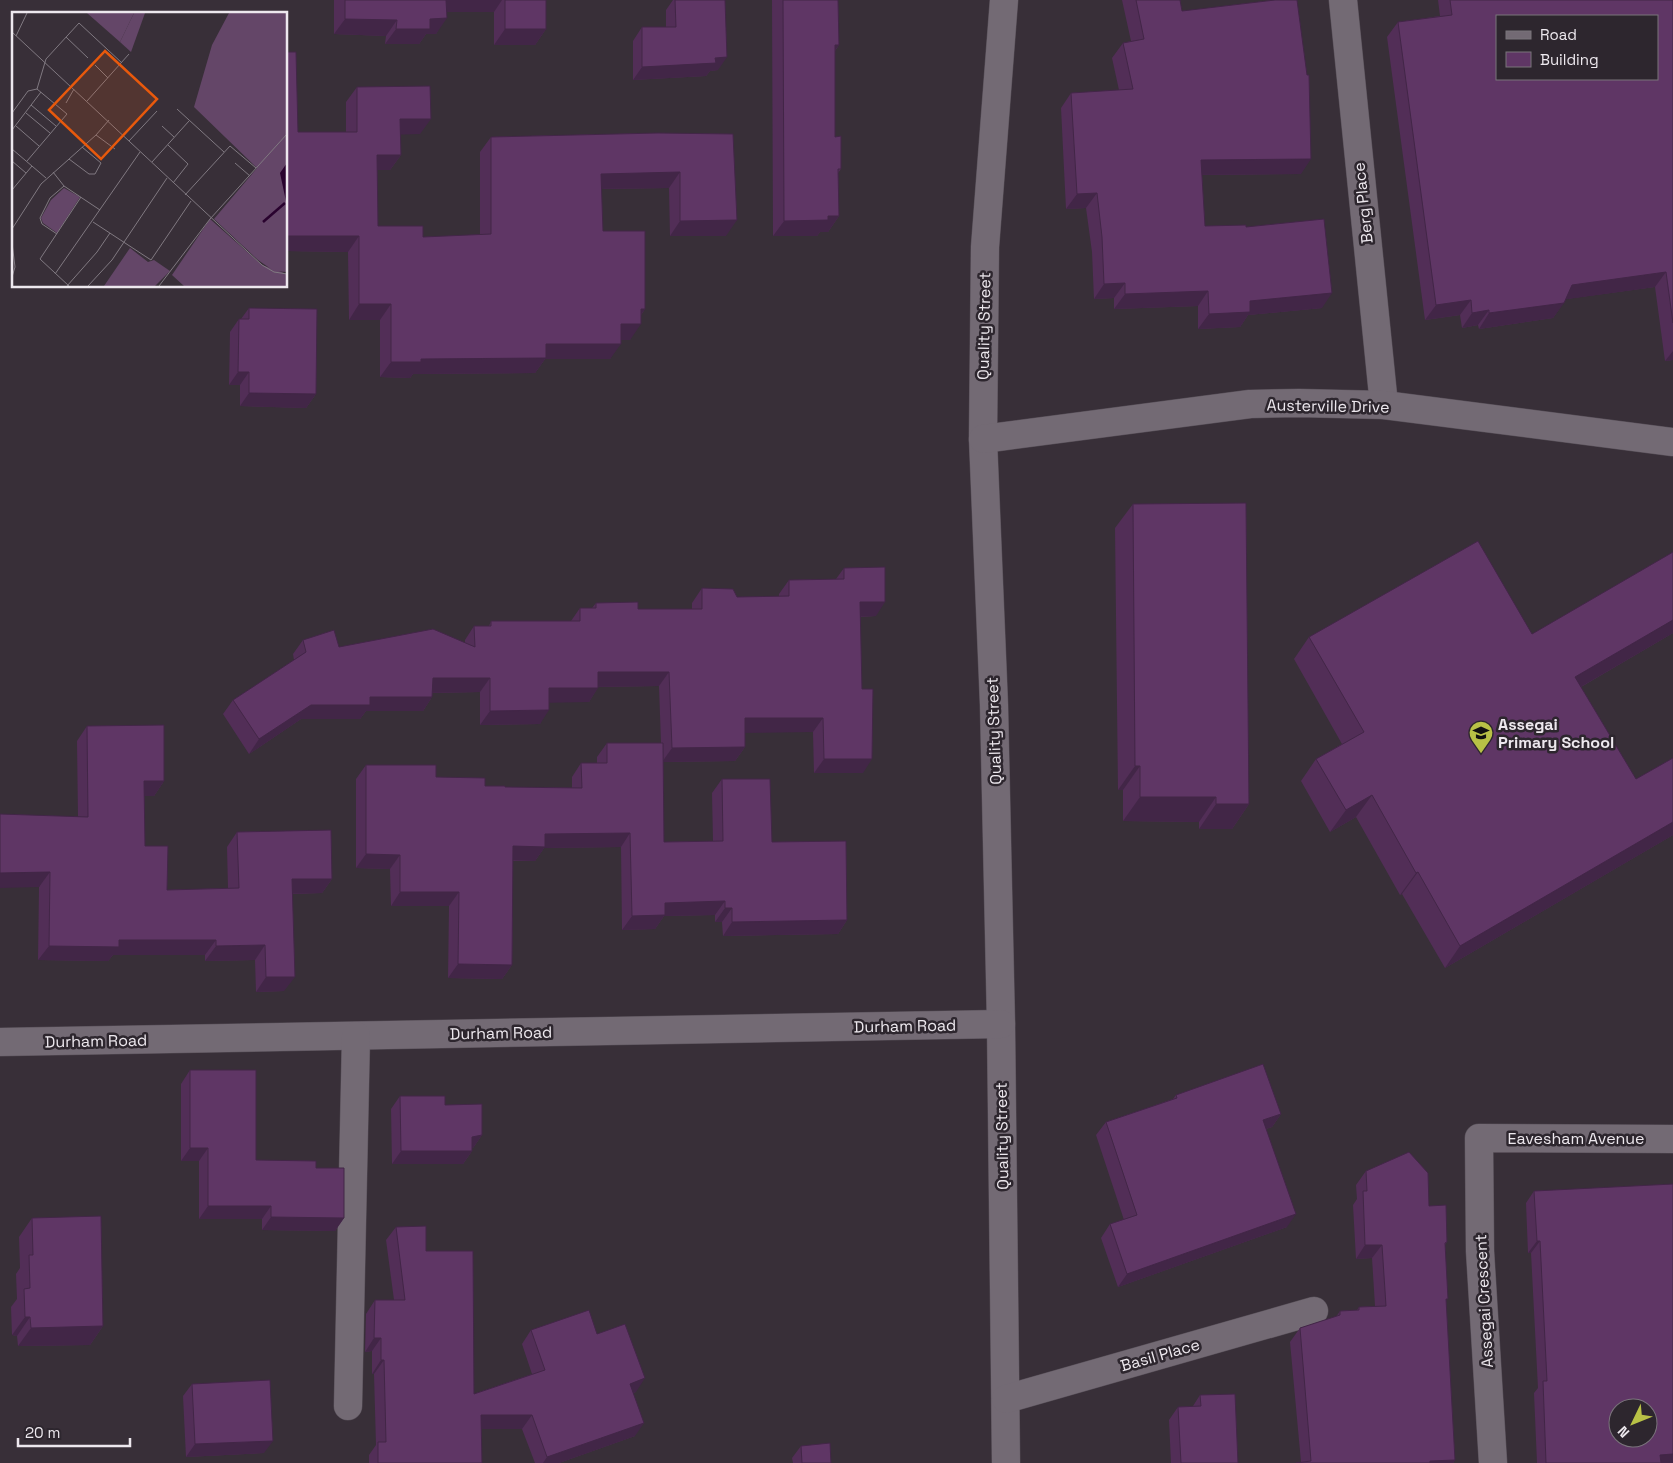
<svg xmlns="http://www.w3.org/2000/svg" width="1673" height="1463" font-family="'Space Grotesk',sans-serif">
<rect width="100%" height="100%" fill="#382f38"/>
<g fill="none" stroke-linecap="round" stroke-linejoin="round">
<defs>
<g id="minor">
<path d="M1004,0L985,247L983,439L994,705L1001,1024L1006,1463"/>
<path d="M1343,0L1384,405"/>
<path d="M983,439L1250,404L1299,403L1384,405L1673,442"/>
<path d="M0,1042L1001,1024"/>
<path d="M1006,1399L1314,1311"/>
<path d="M348,1406L356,1036"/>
<path d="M1493,1463L1480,1251L1479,1138L1673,1139"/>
</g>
</defs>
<!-- minor casing -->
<use href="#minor" stroke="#554d56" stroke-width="29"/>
<!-- minor -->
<use href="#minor" stroke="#736a74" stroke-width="28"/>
</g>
<!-- wall -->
<g fill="#522e57">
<path d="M334,0H546V29L535,45H494V12H447L436,34H426L419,44H385L386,36L334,34Z"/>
<path d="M673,0H725L718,70L710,71L706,76L633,80V41L642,27H666V10Z"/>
<path d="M772,0H838L839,45L835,51V137L841,169L838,173L839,216L828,232H820L817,236H773Z"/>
<path d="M1122,0H1180L1182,11L1301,174L1202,175L1205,226L1246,227L1322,308L1248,315L1240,327L1198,329V306L1114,309V298L1094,299L1092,252L1086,208L1066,209L1061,108L1071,93L1119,90L1112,58L1123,43L1131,41Z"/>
<path d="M1438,0H1673V360L1665,361L1655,287L1566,299L1553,318L1479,329L1478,325L1462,328L1460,315L1425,320L1387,37L1398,22L1440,16Z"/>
<path d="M286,52L298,132H346V102L357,87L420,134H400L401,155L390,170H377L378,226L423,237L480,235V152L491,137L658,133L726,236H670L669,188L601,189L603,231L645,309L641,315L630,340H621L610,359H545L535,373L413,374L410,378L380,377V320H349L348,252L286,251Z"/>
<path d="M249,308L316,394L306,408L240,406V385H229L230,332L239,319H241Z"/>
<path d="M1133,504L1249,804L1232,829H1199V822L1123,821V790H1118L1115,528Z"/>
<path d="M844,568L876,616L860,617L863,773H814L813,732H745V747L735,761L663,762L664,842L713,841L712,793L722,779L772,842L847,920L838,934L723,936L722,922H715V915L664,916L655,929L622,930L621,847L544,848L535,861H513L512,965L502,979L448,978L449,906H391L390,869L356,868V779L366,765L485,786L505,787L572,788V777L581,763H597V757L607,743H661L659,686L598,687L589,702H549L540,724L480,725V692L432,693V697L423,711H366L360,719H301L249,754L223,714L233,700L294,660L293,654L303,640L339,647L465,643V640L474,626H489L491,621H571L580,608H592L596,603L638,609H692V603L702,588L737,597H779V594L789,580L836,579Z"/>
<path d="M1673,633L1581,687L1636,779L1673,758V835L1445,968L1402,894L1400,895L1356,817L1330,832L1301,781L1316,759L1342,744L1294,659L1309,637L1532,634Z"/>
<path d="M87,726L164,781L154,796H144L145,846L167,890L228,888L227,847L237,832L332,879L322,893L293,894L284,991L256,992L255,960L205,961V955H113L108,961L38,960L39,887L78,817L77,741Z"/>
<path d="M190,1070L256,1160L316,1168L344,1218L335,1231L262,1230V1219H199V1161H181V1084Z"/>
<path d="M1176,1095L1281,1114L1272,1127L1266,1129L1287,1227L1118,1287L1101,1238L1110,1224L1124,1220L1096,1135L1106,1122L1173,1099Z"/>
<path d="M400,1096L445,1105L482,1135L473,1148H472V1151L463,1164H392L391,1109Z"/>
<path d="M1366,1171L1429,1206L1447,1242L1445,1245L1446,1301L1455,1460L1453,1463H1296L1301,1462L1290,1342L1300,1328L1336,1317L1340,1311L1357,1310L1359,1307L1375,1306L1372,1258L1356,1259L1353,1205L1357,1199L1356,1185Z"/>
<path d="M1534,1191L1673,1463H1537L1534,1393L1538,1388L1531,1253H1528L1526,1203Z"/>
<path d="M32,1218L103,1326L90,1345L18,1346L17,1336L12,1335L11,1307L17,1299L16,1274L20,1268L19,1237Z"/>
<path d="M396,1227L426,1251L474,1394L532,1374L522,1344L531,1330L597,1334L636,1392L633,1393L635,1436L559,1463H535L522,1429H481L482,1463H369V1455L376,1445L374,1374H372V1351L365,1352L366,1314L375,1300H394L386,1240Z"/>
<path d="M192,1384L264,1453L186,1457L183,1396Z"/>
<path d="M1200,1395L1238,1463H1171L1169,1420L1178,1407L1193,1406Z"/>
<path d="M801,1446L831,1463H793L792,1458Z"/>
</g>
<!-- shaded-wall -->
<g fill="#422647">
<path d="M444,0H502L494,12H436Z"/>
<path d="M447,18L436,34H426L419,44H385L396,29L430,19Z"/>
<path d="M345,19L397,20L386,36L334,34Z"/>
<path d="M505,29H546L535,45H494Z"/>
<path d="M835,45H839L828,60Z"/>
<path d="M727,57L718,70L710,71L706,76L633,80L642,67Z"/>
<path d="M400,119H431L420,134L389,135Z"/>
<path d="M377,155H401L390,170H366Z"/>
<path d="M1311,159L1301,174L1190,175L1201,160Z"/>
<path d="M680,172L669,188L590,189L601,174Z"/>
<path d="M1097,193L1086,208L1066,209L1077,194Z"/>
<path d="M828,216H839L828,232H820L817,236H773L784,221Z"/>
<path d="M737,220L726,236H670L680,221Z"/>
<path d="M286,236H359L348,252L286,251Z"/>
<path d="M1666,272L1655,287L1561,300L1572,285Z"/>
<path d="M1125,283L1114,298L1094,299L1104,284Z"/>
<path d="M1208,291L1198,306L1114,309L1125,294Z"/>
<path d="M1332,293L1322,308L1248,315L1240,327L1198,329L1209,314L1250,301Z"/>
<path d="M1471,300L1460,315L1425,320L1436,305Z"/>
<path d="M1564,303L1553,318L1479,329L1489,313Z"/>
<path d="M359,304H391L380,320H349Z"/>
<path d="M641,309H645L634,324Z"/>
<path d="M1489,310L1478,325L1462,328L1472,313Z"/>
<path d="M621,324H641L630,340H610Z"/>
<path d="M546,344H621L610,359H545L535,373L413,374L410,378L380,377L391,362Z"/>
<path d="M1673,351V360L1665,361Z"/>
<path d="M238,372H249L240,385H229Z"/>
<path d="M249,393L316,394L306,408L240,406Z"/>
<path d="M860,602H885L876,616L850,617Z"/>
<path d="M1673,620V633L1560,699L1575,677Z"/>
<path d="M598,672H669L659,686L588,687Z"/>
<path d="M433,678H490L480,692L423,693Z"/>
<path d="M549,688H598L589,702L539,703Z"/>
<path d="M370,697H432L423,711H366L360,719H301L249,754L259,739L311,705Z"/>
<path d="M549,710L540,724L480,725L490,711Z"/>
<path d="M745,718H823L813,732L735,733Z"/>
<path d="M745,747L735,761L662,762L672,748Z"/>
<path d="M824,759H872L863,773H814Z"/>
<path d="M1135,766H1140L1123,790H1118Z"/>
<path d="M144,781H164L154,796H134Z"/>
<path d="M1372,795L1356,817L1330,832L1346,810Z"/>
<path d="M1140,797H1216L1199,822L1123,821Z"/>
<path d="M1216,804H1249L1232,829H1199Z"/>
<path d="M1673,822V835L1445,968L1460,946Z"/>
<path d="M630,833L621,847L544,848L535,861L503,860L513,846L545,834Z"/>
<path d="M366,854L400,855L390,869L356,868Z"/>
<path d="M50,872L39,887L0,888V873Z"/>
<path d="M1418,872L1402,894L1400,895L1416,873Z"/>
<path d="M292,879H332L322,893L282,894Z"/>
<path d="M400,892H459L449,906H391Z"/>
<path d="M725,901L715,915L664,916L655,929L622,930L632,916L665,903Z"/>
<path d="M725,908H732L722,922H715Z"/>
<path d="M847,920L838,934L723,936L732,922Z"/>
<path d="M119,940H216L205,955H113L108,961L38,960L49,946Z"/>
<path d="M265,945L255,960L205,961L216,946Z"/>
<path d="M458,964L512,965L502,979L448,978Z"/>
<path d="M266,977H295L284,991L256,992Z"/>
<path d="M1281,1114L1272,1127L1254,1133L1263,1120Z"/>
<path d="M482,1135L473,1148L463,1150L472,1137Z"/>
<path d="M190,1148H208L199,1161H181Z"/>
<path d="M401,1151H472L463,1164H392Z"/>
<path d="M208,1206H271L262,1219H199Z"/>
<path d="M1296,1214L1287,1227L1118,1287L1127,1274Z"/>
<path d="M271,1217L344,1218L335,1231L262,1230Z"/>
<path d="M1537,1241H1540L1531,1253H1528Z"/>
<path d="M1365,1245H1382L1372,1258L1356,1259Z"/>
<path d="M25,1317H30L17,1336L12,1335Z"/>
<path d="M103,1326L90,1345L18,1346L31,1328Z"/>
<path d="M374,1338H381L372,1351L365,1352Z"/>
<path d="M381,1360H384L374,1374H372Z"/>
<path d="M645,1378L636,1392L620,1397L630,1384Z"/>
<path d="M481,1415H532L522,1429H471Z"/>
<path d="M644,1423L635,1436L559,1463H543L547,1457Z"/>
<path d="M273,1441L264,1453L186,1457L195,1444Z"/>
<path d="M1673,1454V1463H1655L1660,1455Z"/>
<path d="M1455,1460L1453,1463H1428L1430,1461Z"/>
</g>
<!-- building -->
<g fill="#5f3665" stroke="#422647" fill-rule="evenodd">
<path d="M345,0H446L447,18L430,19V29H396L397,20L345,19Z"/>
<rect x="505" y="0" width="41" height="29"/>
<path d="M675,0H725L727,57L715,58L716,63L642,67V27H676Z"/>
<path d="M783,0H838L839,45H835V137L841,136V169H838L839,216H828V220L784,221Z"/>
<path d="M1136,0H1180L1182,11L1275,0H1297L1307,75H1309L1311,159L1201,160L1205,226L1246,225V227L1324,219L1332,293L1250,301V312L1209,314L1208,291L1125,294V283L1104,284L1102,237L1097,193L1077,194L1071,93L1133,89L1123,43L1144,39Z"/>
<path d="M1450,0H1673V323L1666,272L1572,285L1564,303L1489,313V310L1472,313L1471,300L1436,305L1398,22L1452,15ZM1497,16H1657V79H1497Z"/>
<path d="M286,52H296L298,132H357V87L430,86L431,119H400L401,155H377L378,226H423V237L491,234V137L658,133L733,134L737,220L680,221V172L601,174L603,231H645V309H641V324H621V344H546V358L421,359V362H391V304H359V236H286Z"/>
<path d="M249,308L317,309L316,394L249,393V372H238L239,319H249Z"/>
<path d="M1246,503L1249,804H1216V797H1140V766H1135L1133,504Z"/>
<path d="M1478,541L1532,634L1673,552V620L1575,677L1636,779L1673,758V822L1460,946L1418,872L1416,873L1372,795L1346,810L1316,759L1364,732L1309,637Z"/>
<path d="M885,567V602H860L862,689H873L872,759H824L823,718H745V747L672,748L669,672H598V688H549V710L490,711V678H433L432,697H370V705H311L259,739L233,700L306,652L303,640L334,630L339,647L433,629L475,647L474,626H491V621H580V608H596V603L638,602V609H702V588L733,589L737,597L789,596V580L844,579V568Z"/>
<path d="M164,725V781H144L145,846H168L167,890L239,888L237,832L331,830L332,879H292L295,977H266L265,945L216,946V940H119V947L49,946L50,872L0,873V814L88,817L87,726Z"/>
<path d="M607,743H663L664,842L723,841L722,779H770L772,842L846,841L847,920L732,922V908H725V901L665,903V915L632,916L630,833L545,834V847L513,846L512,965L458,964L459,892H400V855L366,854V765H436V777L485,778V786H505V787L582,788L581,763H607Z"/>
<path d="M1263,1064L1281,1114L1263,1120L1296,1214L1127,1274L1110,1224L1137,1215L1106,1122L1177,1098L1176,1095Z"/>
<path d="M190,1070H256V1160L316,1161V1168H344V1218L271,1217V1206H208V1148H190Z"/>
<path d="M400,1096H445V1105L482,1104V1135L472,1137V1151H401Z"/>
<path d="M1409,1152L1428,1173L1429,1206L1446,1205L1447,1242L1445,1243L1448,1299H1446L1455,1460L1430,1461V1463H1296L1311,1461L1300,1328L1340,1315V1311L1359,1310V1307L1386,1306L1382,1245H1365L1363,1191H1367L1366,1171Z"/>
<path d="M1673,1184V1454L1660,1455L1661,1463H1546L1543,1381H1547L1540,1241H1537L1534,1191ZM1618,1408H1648V1438H1618Z"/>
<path d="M101,1216L103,1326L31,1328L30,1317H25L24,1289L30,1288L29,1255H33L32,1218Z"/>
<path d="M426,1226V1251H473L474,1394L545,1370L531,1330L589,1310L597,1334L625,1324L645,1378L630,1384L644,1423L547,1457L532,1415H481L482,1463H378V1442H386L384,1360H381V1338H374L375,1300H405L396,1227Z"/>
<path d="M270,1380L273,1441L195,1444L192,1384Z"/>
<path d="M1235,1394L1238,1463H1181L1178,1407L1201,1406L1200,1395Z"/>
<path d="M830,1443L831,1463H802L801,1446Z"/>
</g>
<!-- icons -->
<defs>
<symbol id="school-pin" viewBox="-11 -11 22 30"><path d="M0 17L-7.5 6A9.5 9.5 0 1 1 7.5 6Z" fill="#b8c146" stroke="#2d262e"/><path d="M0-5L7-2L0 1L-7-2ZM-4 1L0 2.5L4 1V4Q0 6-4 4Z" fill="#111"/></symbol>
</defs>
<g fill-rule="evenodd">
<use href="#school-pin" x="1467" y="719" width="28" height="38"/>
</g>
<g text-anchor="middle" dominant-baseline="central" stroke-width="5" stroke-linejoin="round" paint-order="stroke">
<!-- street labels -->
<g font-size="16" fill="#ede8ee" stroke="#2d262e">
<text transform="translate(1363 203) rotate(-96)">Berg Place</text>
<text transform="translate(984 326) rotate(-89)">Quality Street</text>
<text transform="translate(1328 406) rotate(1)">Austerville Drive</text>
<text transform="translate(994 731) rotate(-92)">Quality Street</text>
<text transform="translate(905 1026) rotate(-1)">Durham Road</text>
<text transform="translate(501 1033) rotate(-1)">Durham Road</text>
<text transform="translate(96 1041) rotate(-1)">Durham Road</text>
<text transform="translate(1002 1136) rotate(-91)">Quality Street</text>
<text x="1576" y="1138">Eavesham Avenue</text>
<text transform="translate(1484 1301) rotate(-93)">Assegai Crescent</text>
<text transform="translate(1160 1355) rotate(-16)">Basil Place</text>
</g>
<!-- poi labels -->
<g font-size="16" font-weight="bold" fill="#ede8ee" stroke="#2d262e" text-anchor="start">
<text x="1498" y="724">Assegai<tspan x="1498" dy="18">Primary School</tspan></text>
</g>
</g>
<!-- overview -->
<g transform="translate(12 12)">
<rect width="275" height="275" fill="#382f38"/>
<path d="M122,1H133L119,40L108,30Z" fill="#644668"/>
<path d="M75,1H122L108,30Z" fill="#644668"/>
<path d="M217,1H275V260L262,259L246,248L202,207L245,156L182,95L200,33ZM52,176L68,185L45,221L31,211L29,206L39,188Z" fill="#644668"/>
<path d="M198,207L250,253L275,262V274H172L160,263ZM118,236L136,250L142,248L158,259L143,274H92Z" fill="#644668"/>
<path d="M275,151V194L268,161Z" fill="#29022e"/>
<path fill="none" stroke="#29022e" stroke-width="2.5" d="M251,210L273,191"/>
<path fill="none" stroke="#807981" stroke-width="1" d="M0,20L250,253L262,260L275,262M4,24L15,1M54,25L76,46M83,53L96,66M25,77L34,47L67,11L110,51M75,89L117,42M54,91L62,77M19,93L44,114M165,97L212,140M0,101L16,79L25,77L55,102L15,149M14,101L38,121M4,114L27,134M150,114L162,125M0,118L29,80M84,123L103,137M117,129L145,99M156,133L176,152L161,171M0,137L34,166M57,147L77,162H83L89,151L70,135M0,149L14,161M140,150L177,109M223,151L238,164M41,160L52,174L88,198M0,178L20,154M173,183L218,134L244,156M81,210L139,248L179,189M0,217L29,172L84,123L97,108M45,222L30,212L28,206L38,186L52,174M0,231L3,255L0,265M43,262L128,140M55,274L85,240L98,221M57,274L28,247L69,185M76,274L100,248L155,166M147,274L198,207L275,122"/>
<path fill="#e8590c" fill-opacity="0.15" stroke="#e8590c" stroke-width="2.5" d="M93,39L145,87L89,147L37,98Z"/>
<rect width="275" height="275" fill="none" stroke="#ede8ee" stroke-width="2.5"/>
</g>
<!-- legend -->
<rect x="1496" y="15" width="162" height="65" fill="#2d262e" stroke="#7a747b"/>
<rect x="1506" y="31" width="25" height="8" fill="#736a74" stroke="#7a747b"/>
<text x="1540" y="40" font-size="15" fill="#ede8ee">Road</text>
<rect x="1506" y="52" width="25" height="15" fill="#5f3665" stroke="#7a747b"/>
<text x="1540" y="65" font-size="15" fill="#ede8ee">Building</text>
<!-- north arrow -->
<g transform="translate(1633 1423) rotate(227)"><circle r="24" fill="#2d262e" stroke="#7a747b"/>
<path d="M0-4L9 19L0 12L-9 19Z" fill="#b8c146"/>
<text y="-8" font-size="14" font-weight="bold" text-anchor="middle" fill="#ede8ee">N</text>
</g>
<!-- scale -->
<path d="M18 1438v8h112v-8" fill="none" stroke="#ede8ee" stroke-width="2.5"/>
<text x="25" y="1438" font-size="15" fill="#ede8ee" stroke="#2d262e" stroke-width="4" paint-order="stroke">20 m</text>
</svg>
